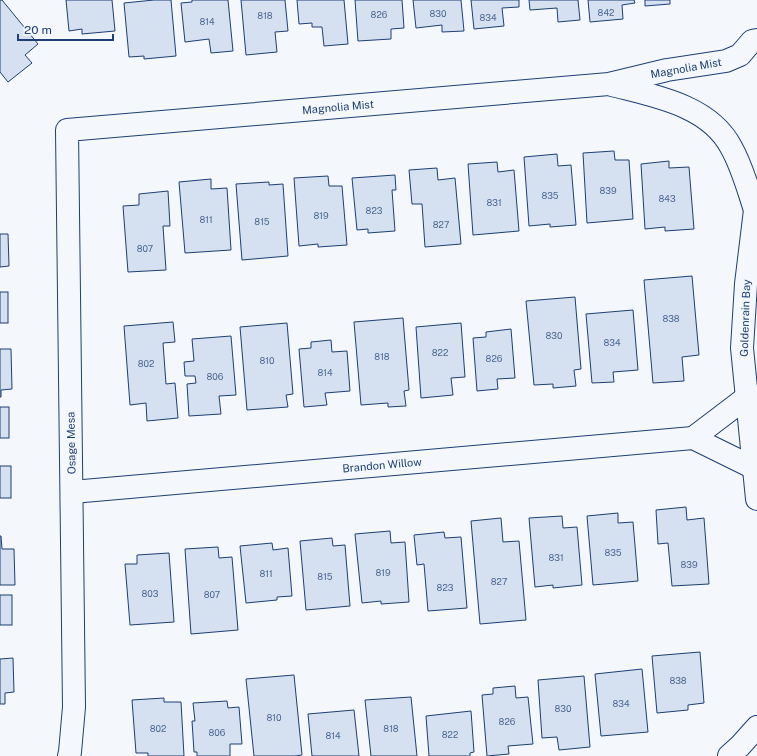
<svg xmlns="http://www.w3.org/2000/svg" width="757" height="756" font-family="'Public Sans',sans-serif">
<rect width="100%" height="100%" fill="#f4f7fb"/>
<!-- building -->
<g fill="#d5e0f0" stroke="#1d3f73">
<path d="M0,0H2L38,44L25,55L32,63L8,82L0,72Z"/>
<path d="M66,0H112L115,31L82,34V29L69,31Z"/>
<path d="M154,0H171L176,56L144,59V56L129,57L124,3Z"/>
<path d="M192,0H228L233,51L211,53L209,39L185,42L181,3L192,2Z"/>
<path d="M241,0H285L288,31L275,32L277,52L246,55Z"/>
<path d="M297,0H344L348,44L324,46L322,27H312V23L299,24Z"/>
<path d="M355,0H402L404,28L391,29V39L358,41Z"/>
<path d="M413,0H461L464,31L442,32V25L416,28Z"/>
<path d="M471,0H519V7L502,8L504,26L474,29Z"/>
<path d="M529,0H578L580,20L558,22L557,8L530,10Z"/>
<path d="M588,0H634L635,3L622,5L623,19L590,22Z"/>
<path d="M645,0H670V4L645,6Z"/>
<path d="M614,151L615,160H629L633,219L587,223L583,153Z"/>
<path d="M557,154L558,166L571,165L576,225L550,227V224L529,226L524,157Z"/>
<path d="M669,161V168L689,167L694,229L665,231V227L645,229L641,164Z"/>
<path d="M497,162L498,172L514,170L519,231L473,235L468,164Z"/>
<path d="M437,168L438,180L455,178L461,244L425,247L422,204H412L409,170Z"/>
<path d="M395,175L396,190H392L395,231L368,233V229L357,230L352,178Z"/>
<path d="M328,176L329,186H342L347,245L318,247V244L299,246L294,178Z"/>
<path d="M211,179V189L227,188L231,250L185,253L179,182Z"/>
<path d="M269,182V185L283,184L288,256L242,260L236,184Z"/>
<path d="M168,191L170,226H163L166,270L128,272L123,206L139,205V194Z"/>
<path d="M0,234H8L9,266L0,267Z"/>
<path d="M692,276L699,355L682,357L684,381L653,383L644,280Z"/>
<rect x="0" y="292" width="8" height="31"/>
<path d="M575,297L581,369L574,370L576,386L553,388V384L534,385L526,301Z"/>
<path d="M633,310L638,370L613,372L614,382L592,383L586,314Z"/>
<path d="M403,318L409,390L404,391L406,406L388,407V403L361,405L354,322Z"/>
<path d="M173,322L175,342L163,343L166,384L175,383L178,418L147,421L146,403L130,405L124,326Z"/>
<path d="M287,323L293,394L286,395L288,407L247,410L240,327Z"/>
<path d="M461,323L465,377L451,378L453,395L421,398L416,327Z"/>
<path d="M511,329L515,378L497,379L498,389L477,391L473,338L486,337V332Z"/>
<path d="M231,336L236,395L219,396L221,414L189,416L187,384L196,383L195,376H185L184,362L194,361L192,339Z"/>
<path d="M331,340L332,352L347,351L350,391L325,393L327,405L304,407L299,349L311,348V342Z"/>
<path d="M0,349H11L12,389L1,390V397H0Z"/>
<rect x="0" y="407" width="9" height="31"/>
<rect x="0" y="466" width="11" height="32"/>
<path d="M686,507L687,520L704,518L709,584L672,586L668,543L658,544L656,510Z"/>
<path d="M618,513V523L633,522L638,581L593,585L587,516Z"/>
<path d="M562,516L563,528L577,527L582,585L553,588V585L535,587L529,518Z"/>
<path d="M501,518L503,542L519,541L526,620L480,624L471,521Z"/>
<path d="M390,531L391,543L405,542L409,602L381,604V601L362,603L355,534Z"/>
<path d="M444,532L445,538L461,537L467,608L428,611L424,564L417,565L414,535Z"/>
<path d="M0,536H1L2,549H14L15,585H0Z"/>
<path d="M332,538L333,546L345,545L350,606L306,610L300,541Z"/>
<path d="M272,543L273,550L288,548L292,596L277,597V600L246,603L240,546Z"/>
<path d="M218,547L219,558L232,557L238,630L191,634L185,549Z"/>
<path d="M169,553L174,622L130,625L125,564H137V555Z"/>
<rect x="0" y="595" width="12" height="30"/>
<path d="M700,652L704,703L688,705V710L657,713L652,656Z"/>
<path d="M13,658L14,692L5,693V704H0V659Z"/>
<path d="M642,669L648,732L601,736L595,674Z"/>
<path d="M294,675L302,755L295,756H254L246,679Z"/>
<path d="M584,676L590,747L559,750L557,737L542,738L538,680Z"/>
<path d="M515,686L516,698L528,697L533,744L508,746L509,754L487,756L482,695L493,694V688Z"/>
<path d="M411,697L417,756H371L365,700Z"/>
<path d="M164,698V702H181L184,756H148V753H136L132,700Z"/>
<path d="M227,701L228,708L239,707L242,744H230V756H197V752H194L192,721H195L193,703Z"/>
<path d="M354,710L359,756H312L308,714Z"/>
<path d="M471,711L474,752L470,753V756H429L426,716Z"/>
</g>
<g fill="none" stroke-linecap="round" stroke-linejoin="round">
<defs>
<g id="minor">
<path d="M612,85C654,96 709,105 731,147C742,166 748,189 755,210"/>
<path d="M757,204L755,210L746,284L742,348L757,499"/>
<path d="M693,438L747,397L757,396"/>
<path d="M72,492L693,438L754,468H757"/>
<path d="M69,756L70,752L74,707L67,130L609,84L667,70L726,61L740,55L752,41L757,40"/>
<path d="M729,756L740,746L757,727"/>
</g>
</defs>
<!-- minor casing -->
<use href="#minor" stroke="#1d3f73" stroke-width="24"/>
<!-- minor -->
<use href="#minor" stroke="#f4f7fb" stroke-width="22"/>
</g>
<g text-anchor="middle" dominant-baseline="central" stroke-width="3" stroke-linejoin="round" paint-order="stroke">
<!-- number labels -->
<g font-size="9" fill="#4b6792">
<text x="606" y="12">842</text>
<text x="438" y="13">830</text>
<text x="379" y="14">826</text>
<text x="265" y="15">818</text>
<text x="488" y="17">834</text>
<text x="207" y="21">814</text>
<text x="608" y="190">839</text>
<text x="550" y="195">835</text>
<text x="667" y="198">843</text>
<text x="494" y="202">831</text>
<text x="374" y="210">823</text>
<text x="321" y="215">819</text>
<text x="206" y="219">811</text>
<text x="262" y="221">815</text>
<text x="441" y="224">827</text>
<text x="145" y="248">807</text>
<text x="671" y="318">838</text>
<text x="554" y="335">830</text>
<text x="612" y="342">834</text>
<text x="440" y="352">822</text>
<text x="382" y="356">818</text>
<text x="494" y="358">826</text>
<text x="267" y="360">810</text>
<text x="146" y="363">802</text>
<text x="325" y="372">814</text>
<text x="215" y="376">806</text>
<text x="613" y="552">835</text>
<text x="556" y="557">831</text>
<text x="689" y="564">839</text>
<text x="383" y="572">819</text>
<text x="266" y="573">811</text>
<text x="325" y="576">815</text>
<text x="499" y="581">827</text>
<text x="445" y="587">823</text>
<text x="150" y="593">803</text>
<text x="212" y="594">807</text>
<text x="678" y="680">838</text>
<text x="621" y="703">834</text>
<text x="563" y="708">830</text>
<text x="274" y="717">810</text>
<text x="507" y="721">826</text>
<text x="158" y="728">802</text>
<text x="391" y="728">818</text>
<text x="217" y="732">806</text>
<text x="450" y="734">822</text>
<text x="333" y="735">814</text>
</g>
<!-- street labels -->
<g font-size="11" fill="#1d3f73" stroke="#f4f7fb">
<text transform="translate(686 68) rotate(-10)">Magnolia Mist</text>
<text transform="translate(338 107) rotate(-5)">Magnolia Mist</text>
<text transform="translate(745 318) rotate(-88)">Goldenrain Bay</text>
<text transform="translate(71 443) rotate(-91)">Osage Mesa</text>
<text transform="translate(382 465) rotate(-5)">Brandon Willow</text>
</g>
</g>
<!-- scale -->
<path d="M18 34v6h95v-6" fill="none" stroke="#1d3f73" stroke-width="2"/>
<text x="24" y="34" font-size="12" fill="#1d3f73" stroke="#f4f7fb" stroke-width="3" paint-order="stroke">20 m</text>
</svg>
